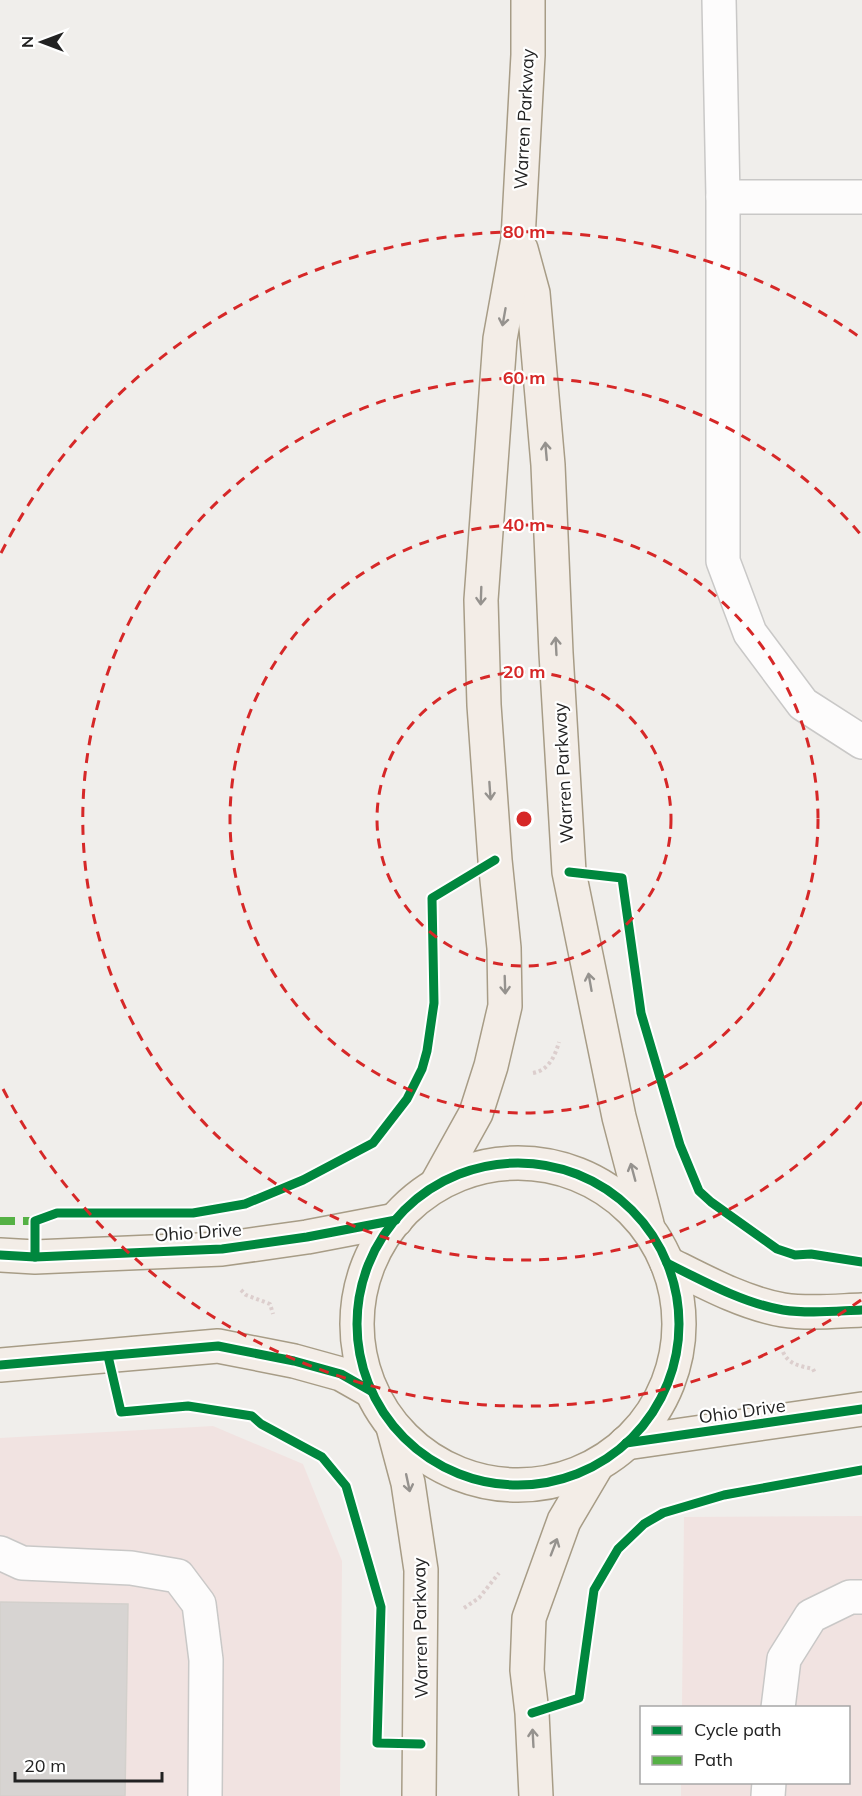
<svg xmlns="http://www.w3.org/2000/svg" width="862" height="1796" font-family="Mulish,sans-serif">
<rect width="100%" height="100%" fill="#f0eeeb"/>
<!-- commercial -->
<g fill="#f1e3e1">
<path d="M213,1426L303,1464L342,1561L340,1796H0V1438Z"/>
<path d="M862,1516V1796H681V1783L848,1782V1708L682,1707L684,1517Z"/>
</g>
<!-- building -->
<path fill="#d7d4d2" stroke="#d3d0cc" stroke-width="1.5" d="M0,1602L128,1604L125,1796H0Z"/>
<g fill="none" stroke-linecap="round" stroke-linejoin="round">
<defs>
<g id="minor">
<path d="M719,0L723,197V561L750,633L803,704L862,742"/>
<path d="M723,197H862"/>
<path d="M0,1553L22,1563L131,1568L178,1576L199,1604L206,1660L205,1796"/>
<path d="M778,1708L784,1659L811,1616L850,1597H862"/>
<path d="M768,1796L769,1782"/>
</g>
<g id="major">
<path d="M521,249L533,293L548,465L556,653L569,872L619,1117L647,1224"/>
<circle cx="518" cy="1324" r="161"/>
<path d="M436,1185L476,1113L491,1066L505,1006L504,948L495,860L484,705L481,600L500,339L518,239L528,55V0"/>
<path d="M0,1255L35,1257L222,1249L307,1237L396,1220"/>
<path d="M667,1263C703,1281 743,1303 783,1310C809,1314 836,1311 862,1310"/>
<path d="M0,1365L218,1346L294,1361L341,1374L371,1391"/>
<path d="M393,1427L408,1483L421,1570L419,1796"/>
<path d="M626,1443L862,1409"/>
<path d="M536,1796L532,1713L527,1670L529,1618L564,1521L597,1465"/>
</g>
</defs>
<!-- minor casing -->
<use href="#minor" stroke="#c9c8c7" stroke-width="36"/>
<!-- major casing -->
<use href="#major" stroke="#a79c86" stroke-width="36"/>
<!-- path -->
<g stroke="#dccecd" stroke-width="4" stroke-dasharray="3 3" stroke-linecap="butt">
<path d="M533,1073C549,1070 555,1056 559,1042"/>
<path d="M241,1290L246,1295L270,1304L273,1314"/>
<path d="M783,1352C789,1365 801,1366 813,1369L815,1373"/>
<path d="M464,1608L479,1598L499,1573"/>
</g>
<!-- minor -->
<use href="#minor" stroke="#fdfcfc" stroke-width="33"/>
<!-- major -->
<use href="#major" stroke="#f3ede7" stroke-width="33"/>
<!-- quiet -->
<path stroke="#55b145" stroke-width="8" stroke-dasharray="15 8" stroke-linecap="butt" d="M0,1221H35"/>
<defs>
<g id="cycleway">
<path d="M569,872L622,878L641,1013L680,1145L699,1191L711,1202L777,1249L795,1255L811,1254L862,1262"/>
<circle cx="518" cy="1324" r="161"/>
<path d="M0,1255L35,1257L222,1249L307,1237L396,1220"/>
<path d="M35,1257V1221L57,1213H193L245,1204L303,1180L373,1143L407,1099L422,1069L427,1051L434,1003L432,898L495,860"/>
<path d="M667,1263C703,1281 743,1303 783,1310C809,1314 836,1311 862,1310"/>
<path d="M108,1356L121,1412L188,1406L252,1416L261,1424L322,1457L346,1486L381,1607L377,1743L421,1744"/>
<path d="M0,1365L218,1346L294,1361L341,1374L371,1391"/>
<path d="M626,1443L862,1409"/>
<path d="M532,1713L579,1698L594,1590L618,1549L644,1524L663,1513L724,1495L862,1470"/>
</g>
</defs>
<!-- cycleway casing -->
<use href="#cycleway" stroke="#fff" stroke-width="13"/>
<!-- cycleway -->
<use href="#cycleway" stroke="#00873e" stroke-width="9"/>
</g>
<!-- one-way arrows -->
<defs><path id="oneway-shaft" d="M-6 0H5M1.5-3L5.5 0L1.5 3" fill="none" stroke-width="1.6" stroke-linecap="round" stroke-linejoin="round" transform="scale(1.5)"/></defs>
<g stroke="#95928e">
<use href="#oneway-shaft" transform="translate(504 317) rotate(100)"/>
<use href="#oneway-shaft" transform="translate(546 451) rotate(-95)"/>
<use href="#oneway-shaft" transform="translate(481 596) rotate(92)"/>
<use href="#oneway-shaft" transform="translate(556 646) rotate(-93)"/>
<use href="#oneway-shaft" transform="translate(490 791) rotate(86)"/>
<use href="#oneway-shaft" transform="translate(590 982) rotate(-100)"/>
<use href="#oneway-shaft" transform="translate(505 985) rotate(88)"/>
<use href="#oneway-shaft" transform="translate(633 1172) rotate(-105)"/>
<use href="#oneway-shaft" transform="translate(408 1483) rotate(78)"/>
<use href="#oneway-shaft" transform="translate(554 1547) rotate(-69)"/>
<use href="#oneway-shaft" transform="translate(533 1738) rotate(-93)"/>
</g>
<!-- distance rings -->
<g fill="none" stroke="#d62828" stroke-width="3" stroke-dasharray="10 8">
<circle cx="524" cy="819" r="147"/>
<circle cx="524" cy="819" r="294"/>
<path d="M862 1102A441 441 0 1 1 862 536"/>
<path d="M861 1300A587 587 0 0 1 1 1085M1 553A587 587 0 0 1 861 338"/>
</g>
<g text-anchor="middle" dominant-baseline="central" stroke-width="4.5" stroke-linejoin="round" paint-order="stroke">
<!-- street labels -->
<g font-size="18" fill="#222" stroke="#fff">
<text transform="translate(524 119) rotate(-87)">Warren Parkway</text>
<text transform="translate(563 773) rotate(-93)">Warren Parkway</text>
<text transform="translate(198 1232) rotate(-4)">Ohio Drive</text>
<text transform="translate(742 1411) rotate(-8)">Ohio Drive</text>
<text transform="translate(420 1628) rotate(-91)">Warren Parkway</text>
</g>
</g>
<circle cx="524" cy="819" r="9" fill="#d62828" stroke="#fff" stroke-width="3"/>
<g font-size="18" text-anchor="middle" font-weight="bold" fill="#d62828" stroke="#fff" stroke-width="4.5" stroke-linejoin="round" paint-order="stroke">
<text x="524" y="238">80 m</text>
<text x="524" y="384">60 m</text>
<text x="524" y="531">40 m</text>
<text x="524" y="678">20 m</text>
</g>
<!-- legend -->
<rect x="640" y="1706" width="210" height="78" fill="#ffffff" stroke="#a7a7a7" stroke-width="1.5"/>
<rect x="652" y="1726" width="30" height="9" fill="#00873e" stroke="#a7a7a7" stroke-width="1.5"/>
<text x="694" y="1736" font-size="18" fill="#222222">Cycle path</text>
<rect x="652" y="1756" width="30" height="9" fill="#55b145" stroke="#a7a7a7" stroke-width="1.5"/>
<text x="694" y="1766" font-size="18" fill="#222222">Path</text>
<!-- north arrow -->
<g transform="translate(42 42) rotate(270)" stroke="#ffffff" stroke-width="4.5" paint-order="stroke">
<path d="M0-4.5L10 22L0 15L-10 22Z" fill="#222222"/>
<text y="-9" font-size="16" font-weight="bold" text-anchor="middle" fill="#222222">N</text>
</g>
<!-- scale -->
<path d="M15 1772v9h147v-9" fill="none" stroke="#222222" stroke-width="3"/>
<text x="24" y="1772" font-size="18" fill="#222222" stroke="#ffffff" stroke-width="4.5" paint-order="stroke">20 m</text>
</svg>
